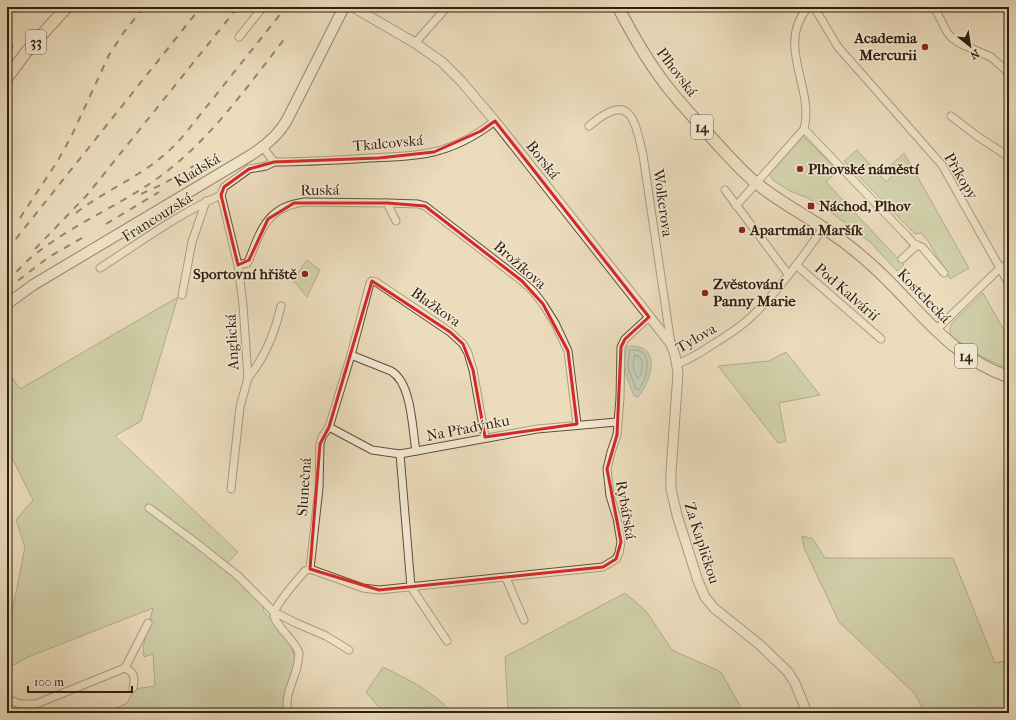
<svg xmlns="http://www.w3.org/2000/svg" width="1016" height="720" font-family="'IM FELL French Canon',serif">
<rect width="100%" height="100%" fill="#ebdcbc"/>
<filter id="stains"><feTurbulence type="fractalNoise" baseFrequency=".005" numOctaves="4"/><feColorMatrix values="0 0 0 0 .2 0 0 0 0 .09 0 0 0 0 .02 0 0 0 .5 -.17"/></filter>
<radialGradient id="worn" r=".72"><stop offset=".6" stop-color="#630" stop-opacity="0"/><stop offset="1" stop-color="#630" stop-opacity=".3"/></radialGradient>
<!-- green -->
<g fill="#b2c294" stroke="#727052">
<path d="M803,136L838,171L826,182L904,265L897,271L870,242L850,227L832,213L808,198L790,191L774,181L769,174Z"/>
<path d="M857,150L886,182L892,176L887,169L904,153L969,268L950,279L928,241L921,233L915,234L844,161Z"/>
<path d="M307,260L320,270L307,297L293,280Z"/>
<path d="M983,293L1009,339V369C997,364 956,346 951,335C949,331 950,327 952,323Z"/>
<path d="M178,297L141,421L115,436L238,552L223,568C237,577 255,593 264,607L263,610L290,643L296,661L287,694L285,713H106L127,703L134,689L155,686L153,654L144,657L143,647L153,608L28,657L8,668H7V637L25,547L16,520L33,500L11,456H7V370L20,389Z"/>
<path d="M786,352L820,395L779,403L786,441L778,443L718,366L769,361Z"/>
<path d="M802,536L813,539L825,558H953L995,663L1009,660V713H925L915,694L839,622L804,548Z"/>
<path d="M625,593L646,611L672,650L721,672L744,713H508L505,657Z"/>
<path d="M383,667C407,679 434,691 452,713H384L366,692Z"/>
</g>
<!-- water -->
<path fill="#98bcb1" stroke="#6f7d70" d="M630,346C663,345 651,382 638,397L634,396C628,381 620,364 627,347Z"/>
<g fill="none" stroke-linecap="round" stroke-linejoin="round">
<!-- shore -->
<g stroke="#646d60" stroke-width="1">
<path d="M630,350C655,346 648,379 638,390L636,389L628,368Z"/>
<path d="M635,355L640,357C644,363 643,372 638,378L636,376L633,367Z"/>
</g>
<defs>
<g id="minor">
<path d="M814,7L838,47L942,165L1009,284"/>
<path d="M934,7L947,32L952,38L961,44L991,57L1009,73"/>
<path d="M239,37L263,7"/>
<path d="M415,43L447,7"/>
<path d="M7,49L9,47"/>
<path d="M951,116L977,136L1009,157"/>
<path d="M589,126C595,121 601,116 608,113C635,98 638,137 643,155L671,344"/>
<path d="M804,129L907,236L914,244L922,247L944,273"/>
<path d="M274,162C306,162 337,160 369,158C390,157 412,157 433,152C455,147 477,135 495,121"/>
<path d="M725,190L788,274"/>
<path d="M221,195L238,265L243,305L248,378L240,407L231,489"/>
<path d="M387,203L418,204L425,206L522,281L533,291L543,304L555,323L568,351L577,424"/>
<path d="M736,206L804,129C815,88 775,46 808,7"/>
<path d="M902,259L917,245"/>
<path d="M238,265L247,263L249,260C261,229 268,206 305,202L387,203L396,221"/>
<path d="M796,265L881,339"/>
<path d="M100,268C139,243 178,214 221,195L224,187L249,169L266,166L274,162L263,147"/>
<path d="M182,295L192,242L206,201"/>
<path d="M935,331L999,269L1009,263"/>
<path d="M351,355L391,371C412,383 412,428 416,451"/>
<path d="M677,364C691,359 703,351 715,343C728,335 741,327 752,316C779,290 802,258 823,228"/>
<path d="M248,378C265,357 275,333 281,306"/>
<path d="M329,427L372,450L400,454L537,429L617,422"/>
<path d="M400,454L411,587L447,641"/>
<path d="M149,508L195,542L238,576L274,612L296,623L326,636L349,650"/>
<path d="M310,569L363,588L379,590L603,567L616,559L619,553L621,542L617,518L610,496L607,469L611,452L617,435L620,398L621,347L625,339L649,317"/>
<path d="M310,569L319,488L320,444L322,437L329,427L351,355L370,283L372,281L376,282L450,332L463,344L468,353L473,370L485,437"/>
<path d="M506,578L524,620"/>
<path d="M125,668L148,623"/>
<path d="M7,699L20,704H36L125,668C135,672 135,679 133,688"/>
<path d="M289,713C282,697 296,678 298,662C298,659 299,655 299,653C296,641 273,624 274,614C275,605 298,579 305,571L310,569"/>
</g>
<path id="tertiary" d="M353,7L415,43L442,62L461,81L495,121L671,344L675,355L678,373L671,472V489L677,515L698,581L705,597L714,608L760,645L788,672L795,683L807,713"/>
<path id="secondary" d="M7,304L33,285L251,155C265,146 278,136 287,120L344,7"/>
<g id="primary">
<path d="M618,7C633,36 649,64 669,89C682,105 696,120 709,135C724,151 739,169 756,183C777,200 801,213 824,228C842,240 860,254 876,269C920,310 949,356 1009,377"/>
<path d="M7,78L27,51L67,7"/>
</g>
</defs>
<!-- minor casing -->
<use href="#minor" stroke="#604e3a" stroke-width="9"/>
<!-- tertiary casing -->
<use href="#tertiary" stroke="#604e3a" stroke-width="11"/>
<!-- secondary casing -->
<use href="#secondary" stroke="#311e0f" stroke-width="12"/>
<!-- primary casing -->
<use href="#primary" stroke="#311e0f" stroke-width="13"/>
<!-- minor -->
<use href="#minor" stroke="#f2e8d3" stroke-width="7"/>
<!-- tertiary -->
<use href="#tertiary" stroke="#f2e8d3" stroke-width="9"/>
<!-- secondary -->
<use href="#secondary" stroke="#f2e8d3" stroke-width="10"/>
<!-- primary -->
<use href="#primary" stroke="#ebdcbc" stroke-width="11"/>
<!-- rail -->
<g stroke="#311e0f" stroke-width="2" stroke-dasharray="7 7" stroke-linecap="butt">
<path d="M141,194L163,184L209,157"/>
<path d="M76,213C99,195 126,183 150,166C164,156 177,144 188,130L286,7"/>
<path d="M20,218L57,162L71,137L109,55L124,32L144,7"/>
<path d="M106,224L159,192"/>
<path d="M35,249L87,195L238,7"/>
<path d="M7,250L201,7"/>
<path d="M7,282C18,270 29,258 42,249C81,220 127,202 166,172C214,135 249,84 286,37"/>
<path d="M7,289L49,257L87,235"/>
</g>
</g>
<!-- marked area -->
<path d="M0 0H1016V720H0ZM495,121L649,317L625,339L621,347L617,435L607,469L621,542L616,559L603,567L379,590L310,569L320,444L329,427L372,281L450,332L463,344L473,370L485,437L577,424L568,351L543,304L522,281L425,206L387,203H294L268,219L249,260L238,265L221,195L224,187L249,169L274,162L379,158L434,152L481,131Z" fill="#ebdcbc" fill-opacity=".55" fill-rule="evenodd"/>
<path fill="none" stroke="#d62828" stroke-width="3" stroke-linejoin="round" d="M495,121L649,317L625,339L621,347L617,435L607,469L621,542L616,559L603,567L379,590L310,569L320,444L329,427L372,281L450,332L463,344L473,370L485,437L577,424L568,351L543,304L522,281L425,206L387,203H294L268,219L249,260L238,265L221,195L224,187L249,169L274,162L379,158L434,152L481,131Z"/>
<!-- markers -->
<g fill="#8f2418" stroke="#f2e8d3" stroke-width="1.5">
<circle cx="925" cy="47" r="4"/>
<circle cx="800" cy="169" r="4"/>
<rect x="807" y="202" width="8" height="8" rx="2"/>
<circle cx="742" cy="230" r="4"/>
<circle cx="305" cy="274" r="4"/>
<circle cx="705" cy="293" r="4"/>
</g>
<g text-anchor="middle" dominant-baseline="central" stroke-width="3" stroke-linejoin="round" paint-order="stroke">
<!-- shield labels -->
<g fill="#f2e8d3" stroke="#6b5b4a" stroke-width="1">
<rect x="26" y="30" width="20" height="24" rx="3"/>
<rect x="691" y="115" width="22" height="24" rx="3"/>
<rect x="955" y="344" width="22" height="24" rx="3"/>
</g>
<g font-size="14" font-weight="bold" fill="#311e0f">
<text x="36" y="42">33</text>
<text x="702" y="127">14</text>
<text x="966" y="356">14</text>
</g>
<!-- poi labels -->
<g font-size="15" font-weight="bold" fill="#311e0f" stroke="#f2e8d3" text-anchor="start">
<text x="917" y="38" text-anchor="end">Academia<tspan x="917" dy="17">Mercurii</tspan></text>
<text x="808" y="169">Plhovské náměstí</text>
<text x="819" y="206">Náchod, Plhov</text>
<text x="750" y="230">Apartmán Maršík</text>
<text x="297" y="274" text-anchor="end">Sportovní hřiště</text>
<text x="713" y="284">Zvěstování<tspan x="713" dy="17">Panny Marie</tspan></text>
</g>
<!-- street labels -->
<g font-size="15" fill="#311e0f" stroke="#f2e8d3">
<text transform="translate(677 72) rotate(53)">Plhovská</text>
<text transform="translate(388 143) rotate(-5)">Tkalcovská</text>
<text transform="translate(543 160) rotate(52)">Borská</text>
<text transform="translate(197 170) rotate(-31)">Kladská</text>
<text transform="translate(961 176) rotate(59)">Příkopy</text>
<text transform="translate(320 190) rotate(-1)">Ruská</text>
<text transform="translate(663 203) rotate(82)">Wolkerova</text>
<text transform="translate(157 217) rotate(-32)">Francouzská</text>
<text transform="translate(520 265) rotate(41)">Brožíkova</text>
<text transform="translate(847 292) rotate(41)">Pod Kalvárií</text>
<text transform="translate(924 296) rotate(46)">Kostelecká</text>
<text transform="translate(436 307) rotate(35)">Blažkova</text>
<text transform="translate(696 338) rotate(-30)">Tylova</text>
<text transform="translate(232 342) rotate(-93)">Anglická</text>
<text transform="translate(468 428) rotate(-11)">Na Přadýnku</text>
<text transform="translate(304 487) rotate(-86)">Slunečná</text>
<text transform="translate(626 510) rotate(80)">Rybářská</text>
<text transform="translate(702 543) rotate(72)">Za Kapličkou</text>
</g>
</g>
<!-- margin -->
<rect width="1016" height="720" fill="none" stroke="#ebdcbc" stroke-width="24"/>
<rect x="8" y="8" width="1000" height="704" fill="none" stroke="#311e0f" stroke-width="2"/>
<rect x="12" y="12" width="992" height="696" fill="none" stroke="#311e0f"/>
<!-- north arrow -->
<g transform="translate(970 46) rotate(150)" stroke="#f2e8d3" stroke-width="3" paint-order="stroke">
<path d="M0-3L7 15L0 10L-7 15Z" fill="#311e0f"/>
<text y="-6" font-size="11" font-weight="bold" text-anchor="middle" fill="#311e0f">N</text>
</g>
<!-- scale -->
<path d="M28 686v6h104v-6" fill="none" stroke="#311e0f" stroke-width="2"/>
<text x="34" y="686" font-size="12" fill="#311e0f" stroke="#f2e8d3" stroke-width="3" paint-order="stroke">100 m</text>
<rect width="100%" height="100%" filter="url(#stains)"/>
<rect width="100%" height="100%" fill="url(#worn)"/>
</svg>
